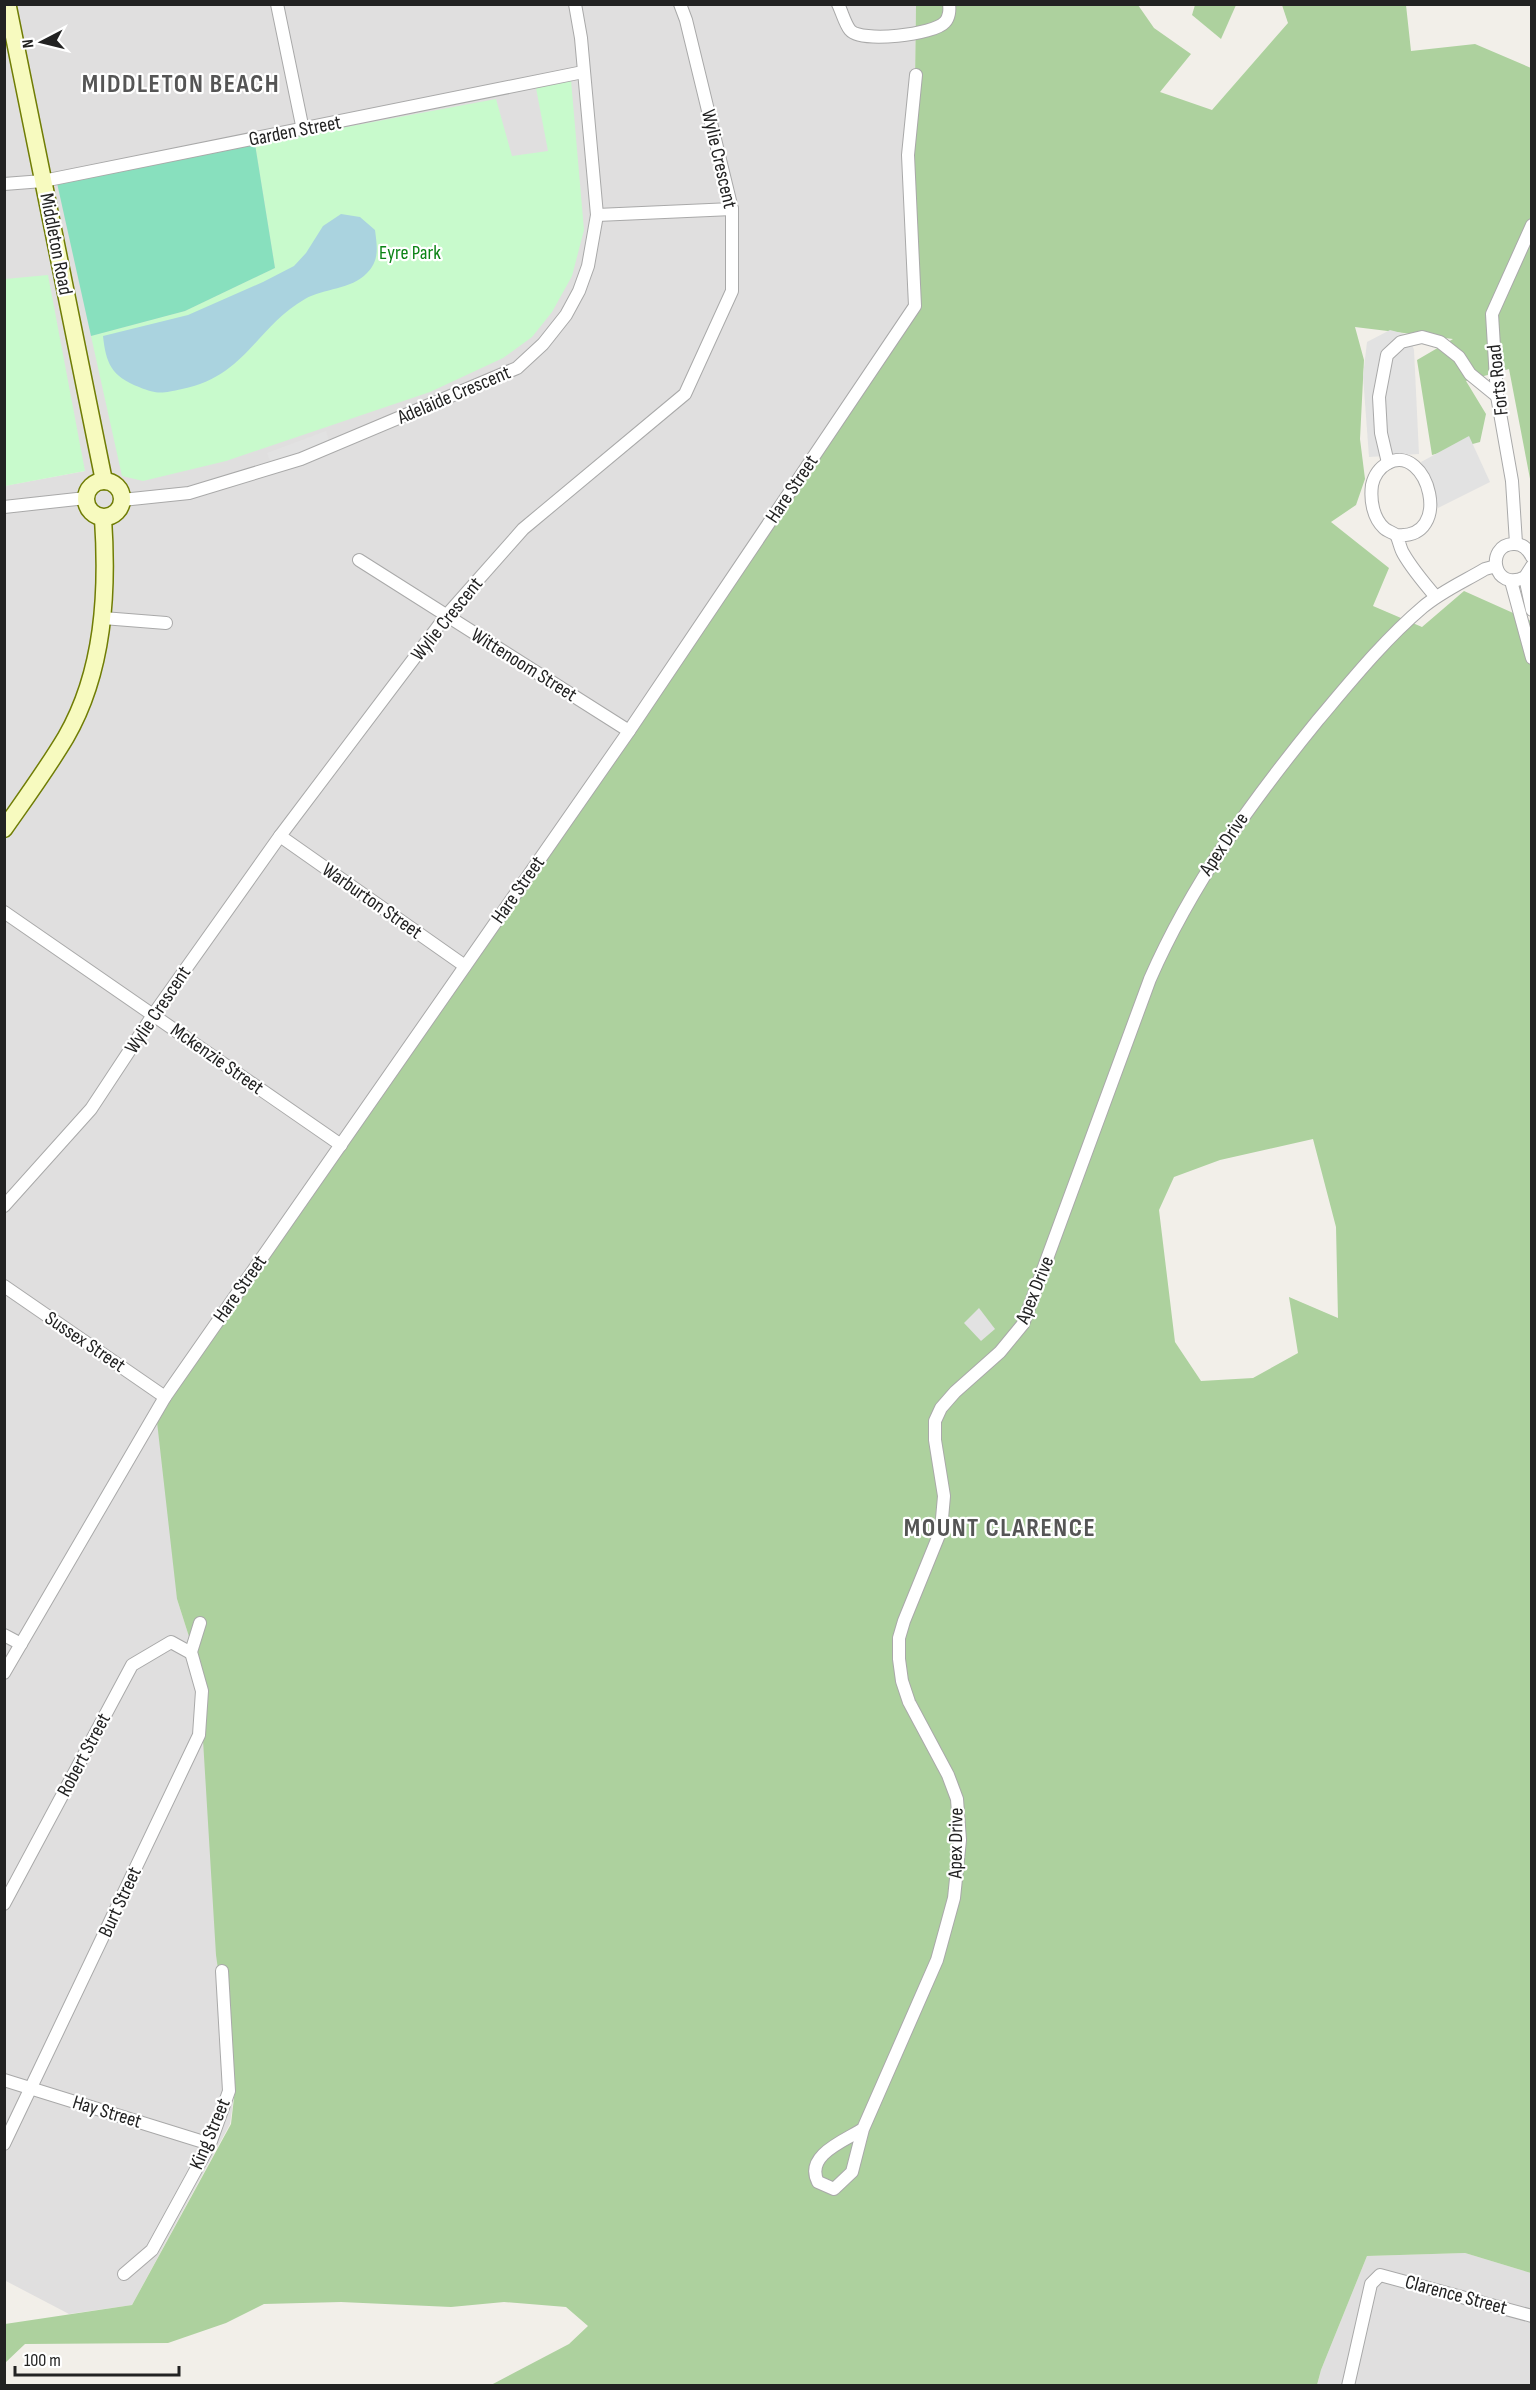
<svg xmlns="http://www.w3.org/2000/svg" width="1536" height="2390" font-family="'Sofia Sans Condensed',sans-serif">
<rect width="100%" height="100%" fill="#f2efe9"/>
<!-- residential -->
<g fill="#e0dfdf">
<path d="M4,5H916L912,311L177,1599L206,1690L235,2089L230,2124L132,2305L69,2314L4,2280V486L85,471L5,283Z"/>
<path d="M1465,2253L1531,2273V2385L1317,2386L1321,2370L1367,2256Z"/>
</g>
<!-- forest -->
<g fill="#add19e" fill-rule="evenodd">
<path d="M916,5H1138L1154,28L1191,54L1160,92L1212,110L1288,23L1282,5H1406L1411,51L1475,44L1531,68V484L1509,369L1466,381L1486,414L1480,442L1432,455L1417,360L1453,339L1355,327L1364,360L1360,439L1365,479L1356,505L1331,522L1389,568L1373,606L1422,627L1464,591L1531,621V2273L1465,2253L1367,2256L1321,2370L1317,2385H491L569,2344L588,2326L566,2307L504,2302L451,2307L341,2302L264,2304L226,2323L168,2343L25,2344L5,2363V2324L132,2305L231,2124L235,2089L216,1955L203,1740L206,1690L177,1599L156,1413L912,311ZM1313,1139L1336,1227L1338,1318L1289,1297L1298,1353L1253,1378L1201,1381L1175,1342L1159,1210L1174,1177L1220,1160Z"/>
<path d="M1195,5H1236L1221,39L1192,15Z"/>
</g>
<!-- park -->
<g fill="#c8facc">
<path d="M571,80L584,230L572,276L552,312L532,337L503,358L430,392L226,461L143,481L122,476L91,336L185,311L275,268L255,144L496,99L512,156L548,151L536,88Z"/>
<path d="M48,275L85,471L5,486V279Z"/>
</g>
<!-- pitch -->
<path fill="#88e0be" d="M255,144L275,268L185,311L91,336L57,183Z"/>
<!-- parking -->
<g fill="#e2e2e2">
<path d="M1390,330L1409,335L1414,350L1419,454L1369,457L1363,376L1367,342Z"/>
<path d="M326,431L329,441L271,463L267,453Z"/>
<path d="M1469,436L1490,482L1438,508L1421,462Z"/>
<path d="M979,1308L995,1329L981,1341L964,1323Z"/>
</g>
<!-- water -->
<path fill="#aad3df" d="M341,214L360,217L375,230C377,246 380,260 367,273C351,290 324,288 305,299C256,327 246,376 182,389C163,393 158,395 139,387C111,376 106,363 103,336L188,315L263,282L294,266L306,253L323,226Z"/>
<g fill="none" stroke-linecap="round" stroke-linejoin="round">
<defs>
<g id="minor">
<path d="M277,4L303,130"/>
<path d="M838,4C842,12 845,24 850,30C861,43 934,35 945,22C949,18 950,10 949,4"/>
<path d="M4,184L43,181L583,72"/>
<path d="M597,215L732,209"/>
<path d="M1388,463L1381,433L1379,397L1387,355L1401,342L1422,337L1440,342L1459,357L1470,374L1497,396"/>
<path d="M122,500L189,493L301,459L517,368L543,344L566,315L579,291L588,266L597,215L581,38L575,4"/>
<path d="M4,507L86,498"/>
<path d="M1396,535C1455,541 1428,442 1388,463C1379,468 1374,476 1372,485C1370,500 1373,518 1384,528C1387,531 1394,533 1396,535C1399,540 1400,548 1403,553C1412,569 1424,583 1436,597"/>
<path d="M1516,543L1512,481L1497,396L1492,314L1532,225"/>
<path d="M1532,557C1528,549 1522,543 1513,544C1485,545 1493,593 1525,577L1532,566"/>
<path d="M359,560L629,731"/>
<path d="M1525,577L1532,610"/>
<path d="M1511,581L1532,658"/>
<path d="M103,618L166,623"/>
<path d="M280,836L465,966"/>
<path d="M4,912L341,1145"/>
<path d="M4,1206L91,1109L153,1015L280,836L446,616L523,529L685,394L732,291V209L686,20L680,4"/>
<path d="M4,1286L165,1397"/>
<path d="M4,1635L21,1644"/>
<path d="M4,1673L165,1397L629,731L915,306L908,155L916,75"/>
<path d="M4,1904L132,1665L171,1642L191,1653"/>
<path d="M4,2080L210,2144"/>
<path d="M863,2129C846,2140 804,2155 818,2182L834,2189L852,2172L863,2129L937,1960L954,1898L960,1840L957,1799L948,1775L909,1702L902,1681L899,1659V1638L904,1621L941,1530L944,1496L935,1440V1421L941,1408L955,1392L1000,1352L1023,1324L1150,979C1192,883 1252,801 1318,720C1351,681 1384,640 1423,607C1442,591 1465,581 1485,569L1496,566"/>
<path d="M4,2144L199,1735L202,1691L191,1652L200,1623"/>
<path d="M124,2274L152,2250L210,2144L229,2091L222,1971"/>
<path d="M1348,2386L1371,2284L1380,2275L1532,2316"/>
</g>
<g id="secondary">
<path d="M8,7L104,481"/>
<circle cx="104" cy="499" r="18"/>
<path d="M4,829C25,799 47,769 66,737C104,671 108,592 103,518"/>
</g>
</defs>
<!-- minor casing -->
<use href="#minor" stroke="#a9a9a9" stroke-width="14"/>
<!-- secondary casing -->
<use href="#secondary" stroke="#707d05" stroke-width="19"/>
<!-- minor -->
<use href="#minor" stroke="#fff" stroke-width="12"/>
<!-- secondary -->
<use href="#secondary" stroke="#f7fabf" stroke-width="16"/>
</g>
<g text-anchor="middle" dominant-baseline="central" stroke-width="4.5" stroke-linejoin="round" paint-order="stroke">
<!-- street labels -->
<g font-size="20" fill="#222" stroke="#fff">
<text transform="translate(295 131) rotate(-11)">Garden Street</text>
<text transform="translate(719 159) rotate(77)">Wylie Crescent</text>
<text transform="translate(56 244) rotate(79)">Middleton Road</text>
<text transform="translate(1498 380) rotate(-96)">Forts Road</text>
<text transform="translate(454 395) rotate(-23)">Adelaide Crescent</text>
<text transform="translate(792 489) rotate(-56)">Hare Street</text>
<text transform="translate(447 619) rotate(-51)">Wylie Crescent</text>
<text transform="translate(524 665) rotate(32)">Wittenoom Street</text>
<text transform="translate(1224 844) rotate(-56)">Apex Drive</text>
<text transform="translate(518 890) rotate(-55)">Hare Street</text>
<text transform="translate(372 901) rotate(35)">Warburton Street</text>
<text transform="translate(158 1010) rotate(-56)">Wylie Crescent</text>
<text transform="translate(217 1059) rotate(35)">Mckenzie Street</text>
<text transform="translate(240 1289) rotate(-55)">Hare Street</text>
<text transform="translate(1035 1290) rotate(-68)">Apex Drive</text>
<text transform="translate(85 1342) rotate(34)">Sussex Street</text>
<text transform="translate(84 1755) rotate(-62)">Robert Street</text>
<text transform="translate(956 1843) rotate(-89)">Apex Drive</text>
<text transform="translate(120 1902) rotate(-65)">Burt Street</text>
<text transform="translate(107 2112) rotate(17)">Hay Street</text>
<text transform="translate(210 2134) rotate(-67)">King Street</text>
<text transform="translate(1456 2295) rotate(15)">Clarence Street</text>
</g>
<!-- park labels -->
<g font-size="20" fill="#0c8416" stroke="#fff">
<text x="410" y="253">Eyre Park</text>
</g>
<!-- district labels -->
<g font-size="26" font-weight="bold" letter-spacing="1.5" fill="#555" stroke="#fff">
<text x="181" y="84">MIDDLETON BEACH</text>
<text x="1000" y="1528">MOUNT CLARENCE</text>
</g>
</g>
<!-- border -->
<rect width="1536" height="2390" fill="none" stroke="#222222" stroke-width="12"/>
<!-- north arrow -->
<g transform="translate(42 42) rotate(263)" stroke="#ffffff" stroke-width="4.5" paint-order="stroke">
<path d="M0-4.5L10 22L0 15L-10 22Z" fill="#222222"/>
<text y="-9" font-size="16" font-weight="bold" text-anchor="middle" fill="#222222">N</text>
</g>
<!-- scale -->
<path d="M15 2366v9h164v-9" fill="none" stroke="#222222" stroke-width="3"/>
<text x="24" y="2366" font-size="18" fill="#222222" stroke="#ffffff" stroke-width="4.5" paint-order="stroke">100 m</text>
</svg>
